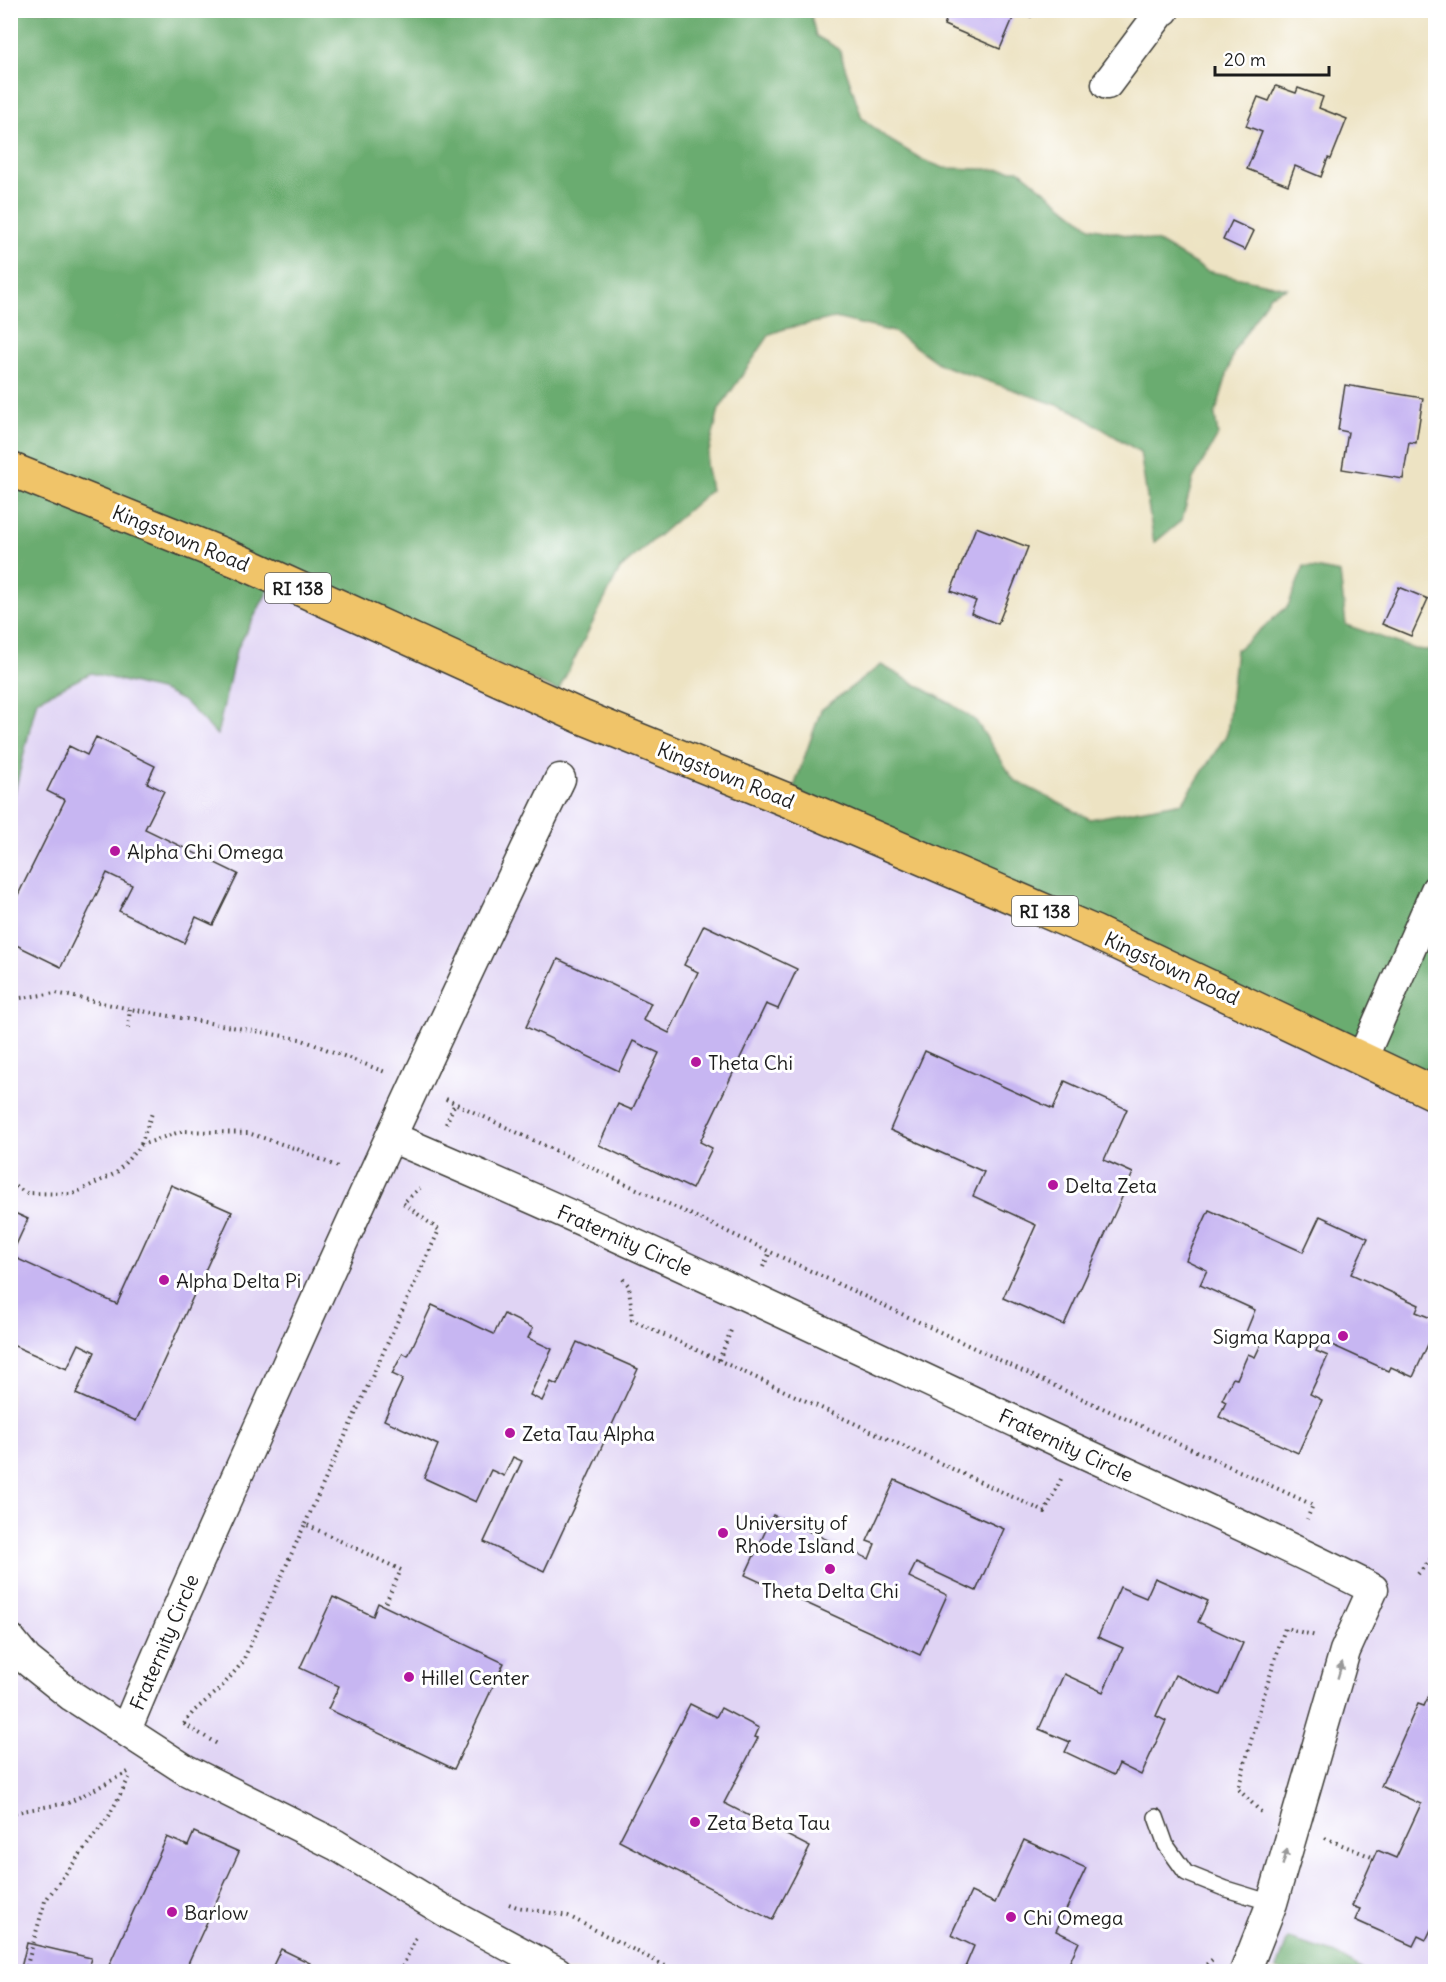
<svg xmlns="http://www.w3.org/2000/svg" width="1446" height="1982" font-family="Delius,sans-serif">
<rect width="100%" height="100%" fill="#fff"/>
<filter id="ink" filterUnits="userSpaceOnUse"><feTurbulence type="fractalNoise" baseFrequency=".0167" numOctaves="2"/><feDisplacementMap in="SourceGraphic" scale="12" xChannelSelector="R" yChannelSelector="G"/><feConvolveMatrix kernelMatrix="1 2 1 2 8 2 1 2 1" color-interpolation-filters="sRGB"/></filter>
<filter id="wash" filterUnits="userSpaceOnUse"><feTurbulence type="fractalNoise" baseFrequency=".008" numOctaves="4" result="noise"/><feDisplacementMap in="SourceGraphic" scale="24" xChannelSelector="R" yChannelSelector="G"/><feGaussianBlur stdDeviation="1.35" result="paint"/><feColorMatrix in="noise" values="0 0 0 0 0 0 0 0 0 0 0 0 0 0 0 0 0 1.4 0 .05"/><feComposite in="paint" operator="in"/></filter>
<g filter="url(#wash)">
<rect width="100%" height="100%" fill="#ede3c3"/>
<!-- built -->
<path fill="#e0d4f4" d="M10,470L1435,1094V1971H11Z"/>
<!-- forest -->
<g fill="#6aac70" stroke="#436446" stroke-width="1.5">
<path d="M11,11H810L816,36L839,49L862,118L888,139L923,160L944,168L1019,170L1090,227L1158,242L1207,271L1287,288L1270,295L1234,351L1215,415L1218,435L1193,479L1182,520L1154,543L1140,452L1072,410L941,365L894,332L835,318L784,329L770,334L719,409L706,464L711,490L620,569L558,691L279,570L236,651L217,735L185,702L163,691L91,673L37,700L11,807Z"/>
<path d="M1304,566L1340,573L1346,625L1415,649L1435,651V1084L793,790L821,710L881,665L951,704L976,721L1014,780L1090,819L1183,802L1227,734L1236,649H1238L1288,606Z"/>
<path d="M1288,1939L1334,1953L1364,1971H1276Z"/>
</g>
<g id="blocks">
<!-- building -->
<g fill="#c7b6f2">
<path d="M950,10H1034L1031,17L1016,11L1000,49L944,25Z"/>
<path d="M1276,86L1296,93L1298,88L1323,97L1319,108L1347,119L1331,159L1328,158L1321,177L1295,166L1288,185L1247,169L1262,132L1246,126L1258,97L1269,101Z"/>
<path d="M1232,221L1254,231L1245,250L1223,240Z"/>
<path d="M1345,385L1423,398L1416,443L1409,442L1403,479L1342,469L1348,432L1338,430Z"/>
<path d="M976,527L1028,547L998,624L971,613L976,601L951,591Z"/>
<path d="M1399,587L1428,599L1411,636L1382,624Z"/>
<path d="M96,737L155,766L147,783L164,791L145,829L238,874L213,925L196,917L184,943L119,911L132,885L107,873L61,967L10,942V911L65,800L47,791L69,746L87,755Z"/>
<path d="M704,925L797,969L778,1009L766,1004L700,1142L712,1148L692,1189L599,1145L618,1104L632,1110L659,1053L633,1041L619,1071L526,1027L558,959L651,1003L643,1020L669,1033L698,972L684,965Z"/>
<path d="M925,1051L1053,1109L1065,1081L1127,1109L1104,1160L1133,1173L1064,1325L1003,1298L1036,1225L973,1196L984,1172L890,1130Z"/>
<path d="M171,1185L232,1212L136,1421L76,1394L95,1352L79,1344L67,1369L10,1344V1211L28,1219L11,1256L117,1304Z"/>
<path d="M1209,1210L1303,1252L1320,1216L1368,1238L1351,1274L1419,1305L1416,1312L1436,1320V1327L1413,1377L1391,1367L1389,1371L1321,1340L1316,1351L1328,1356L1310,1394L1322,1400L1298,1453L1219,1417L1226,1402L1222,1400L1233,1378L1237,1379L1248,1354L1255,1357L1263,1340L1246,1332L1255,1310L1200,1285L1207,1270L1186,1260Z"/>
<path d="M432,1305L494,1334L504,1314L533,1328L528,1338L552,1349L530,1395L542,1401L551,1382L557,1385L577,1342L638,1369L544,1571L484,1542L522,1461L513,1457L504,1476L491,1470L476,1502L424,1478L438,1445L384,1420L403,1379L392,1374L403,1353L408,1356Z"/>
<path d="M895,1480L1004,1529L976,1591L916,1563L909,1577L947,1595L920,1655L745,1575L773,1515L869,1559L875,1544L867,1541Z"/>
<path d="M1155,1578L1208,1601L1198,1622L1243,1643L1220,1695L1175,1675L1156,1716L1166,1721L1141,1775L1119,1764L1114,1775L1065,1752L1070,1742L1039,1729L1064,1674L1103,1692L1123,1648L1098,1637L1120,1587L1146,1598Z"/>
<path d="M333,1597L373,1616L378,1603L504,1663L454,1769L328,1709L339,1686L300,1668Z"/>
<path d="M1436,1680V1919L1426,1940L1418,1936L1413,1946L1355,1920L1360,1909L1352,1906L1377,1850L1396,1858L1421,1804L1381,1786L1418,1704L1424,1706Z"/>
<path d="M690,1704L716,1717L721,1708L759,1728L755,1737L758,1738L724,1803L810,1847L772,1920L619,1841Z"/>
<path d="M194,1832L239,1852L184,1972H106L167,1837L188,1846Z"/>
<path d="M1024,1840L1086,1868L1056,1931L1079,1942L1065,1972H963L974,1946L951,1935L971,1892L995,1903Z"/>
<path d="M27,1943L91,1958L87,1972H20Z"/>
<path d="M281,1949L310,1963L306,1972H270Z"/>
</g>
</g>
</g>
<g filter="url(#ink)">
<use href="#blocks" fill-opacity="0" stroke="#3b3a35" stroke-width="1.5"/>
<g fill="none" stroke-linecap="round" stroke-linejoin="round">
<defs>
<path id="service" d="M1156,1817L1166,1845L1186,1873L1226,1889L1272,1903"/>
<g id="minor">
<path d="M1107,84L1161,12L1164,10"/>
<path d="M1362,1059L1436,890"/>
<path d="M391,1137C609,1229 823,1332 1038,1432C1150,1484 1263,1533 1373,1589L1345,1651L1272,1903L1245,1972"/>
<path d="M10,1639L27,1660L72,1696L186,1770L336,1845L448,1913L557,1972"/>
<path d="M126,1730C171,1620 221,1512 270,1403C363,1194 460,985 560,779"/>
</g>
<path id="primary" d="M10,469L241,562L582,717L787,800L1094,932L1436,1094"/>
</defs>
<!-- service casing -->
<use href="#service" stroke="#3b3a35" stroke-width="18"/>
<!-- minor casing -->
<use href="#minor" stroke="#3b3a35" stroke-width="33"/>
<!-- primary casing -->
<use href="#primary" stroke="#3b3a35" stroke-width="36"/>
<!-- path -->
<g stroke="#3b3a35" stroke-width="4" stroke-dasharray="1.5 4.5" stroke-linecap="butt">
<path d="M10,1002L14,999L56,993L130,1009L300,1039L385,1072"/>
<path d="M128,1028L130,1009"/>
<path d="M446,1099L1044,1381L1313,1505L1307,1519"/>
<path d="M446,1124L455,1103"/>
<path d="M141,1144L152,1113"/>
<path d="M10,1184L27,1193L73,1194L116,1173L141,1145L182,1131L248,1133L297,1149L340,1168"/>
<path d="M763,1267L770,1252"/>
<path d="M623,1279L629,1286L632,1320L1045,1512L1061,1479"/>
<path d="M719,1360L732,1328"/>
<path d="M305,1524L439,1230L403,1203L420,1188"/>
<path d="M1418,1574L1436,1553"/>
<path d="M184,1724L219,1745"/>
<path d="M184,1724L194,1711L219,1690L242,1663L305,1524L401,1570L384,1606"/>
<path d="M1261,1812L1238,1789L1262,1701L1285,1628L1316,1636"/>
<path d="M10,1816L16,1812L68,1803L128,1772"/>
<path d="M1325,1838L1374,1858"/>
<path d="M509,1904L517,1907L568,1916L677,1972"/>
<path d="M25,1972L45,1901L109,1816L131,1774"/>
<path d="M400,1972L417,1935"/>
<path d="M1197,1972L1213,1959"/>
</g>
<!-- service -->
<use href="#service" stroke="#fff" stroke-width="15"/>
<!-- minor -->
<use href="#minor" stroke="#fff" stroke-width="30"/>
<!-- primary -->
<use href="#primary" stroke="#f0c469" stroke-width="33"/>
</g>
<!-- one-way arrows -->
<defs><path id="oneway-solid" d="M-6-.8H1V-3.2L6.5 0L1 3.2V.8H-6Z" transform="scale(1.5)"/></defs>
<g fill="#999">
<use href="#oneway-solid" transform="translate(1340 1670) rotate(-74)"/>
<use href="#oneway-solid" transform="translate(1285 1857) rotate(-74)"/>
</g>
</g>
<!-- markers -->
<g fill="#b5179e" stroke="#fff" stroke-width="2">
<circle cx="115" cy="851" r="6"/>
<circle cx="696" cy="1062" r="6"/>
<circle cx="1053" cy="1185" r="6"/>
<circle cx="164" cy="1280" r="6"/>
<circle cx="1343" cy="1336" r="6"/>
<circle cx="510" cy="1433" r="6"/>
<circle cx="723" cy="1533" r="6"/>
<circle cx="830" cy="1569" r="6"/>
<circle cx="409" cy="1677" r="6"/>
<circle cx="695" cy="1822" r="6"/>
<circle cx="172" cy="1912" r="6"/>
<circle cx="1011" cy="1917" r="6"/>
</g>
<g text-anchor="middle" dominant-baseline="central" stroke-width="6" stroke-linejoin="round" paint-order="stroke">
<!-- shield labels -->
<g fill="#fff" stroke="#606060" stroke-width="1.5">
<rect x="265" y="573" width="66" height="30" rx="4.5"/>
<rect x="1012" y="896" width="66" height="30" rx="4.5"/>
</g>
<g font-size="18" font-weight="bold" fill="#1c1c1c">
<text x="298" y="588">RI 138</text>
<text x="1045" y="911">RI 138</text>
</g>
<!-- street labels -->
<g font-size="20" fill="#1c1c1c" stroke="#fff">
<text transform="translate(181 538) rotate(22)">Kingstown Road</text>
<text transform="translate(726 775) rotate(22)">Kingstown Road</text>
<text transform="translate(1172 968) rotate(25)">Kingstown Road</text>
<text transform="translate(625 1240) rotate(24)">Fraternity Circle</text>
<text transform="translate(1066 1445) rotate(25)">Fraternity Circle</text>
<text transform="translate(164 1642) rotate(-67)">Fraternity Circle</text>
</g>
<!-- poi labels -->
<g font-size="20" fill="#1c1c1c" stroke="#fff" text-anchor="start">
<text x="127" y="851">Alpha Chi Omega</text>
<text x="708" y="1062">Theta Chi</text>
<text x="1065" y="1185">Delta Zeta</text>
<text x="176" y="1280">Alpha Delta Pi</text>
<text x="1331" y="1336" text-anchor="end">Sigma Kappa</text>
<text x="522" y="1433">Zeta Tau Alpha</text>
<text x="735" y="1522">University of<tspan x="735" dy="23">Rhode Island</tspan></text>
<text x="830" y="1590" text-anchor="middle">Theta Delta Chi</text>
<text x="421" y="1677">Hillel Center</text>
<text x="707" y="1822">Zeta Beta Tau</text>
<text x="184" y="1912">Barlow</text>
<text x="1023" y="1917">Chi Omega</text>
</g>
</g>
<!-- margin -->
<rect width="1446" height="1982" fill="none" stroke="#fff" stroke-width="36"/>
<!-- scale -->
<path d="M1215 66v9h114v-9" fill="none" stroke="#1c1c1c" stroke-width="3"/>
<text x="1224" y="66" font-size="18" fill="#1c1c1c" stroke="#ffffff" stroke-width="4.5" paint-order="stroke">20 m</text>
</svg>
